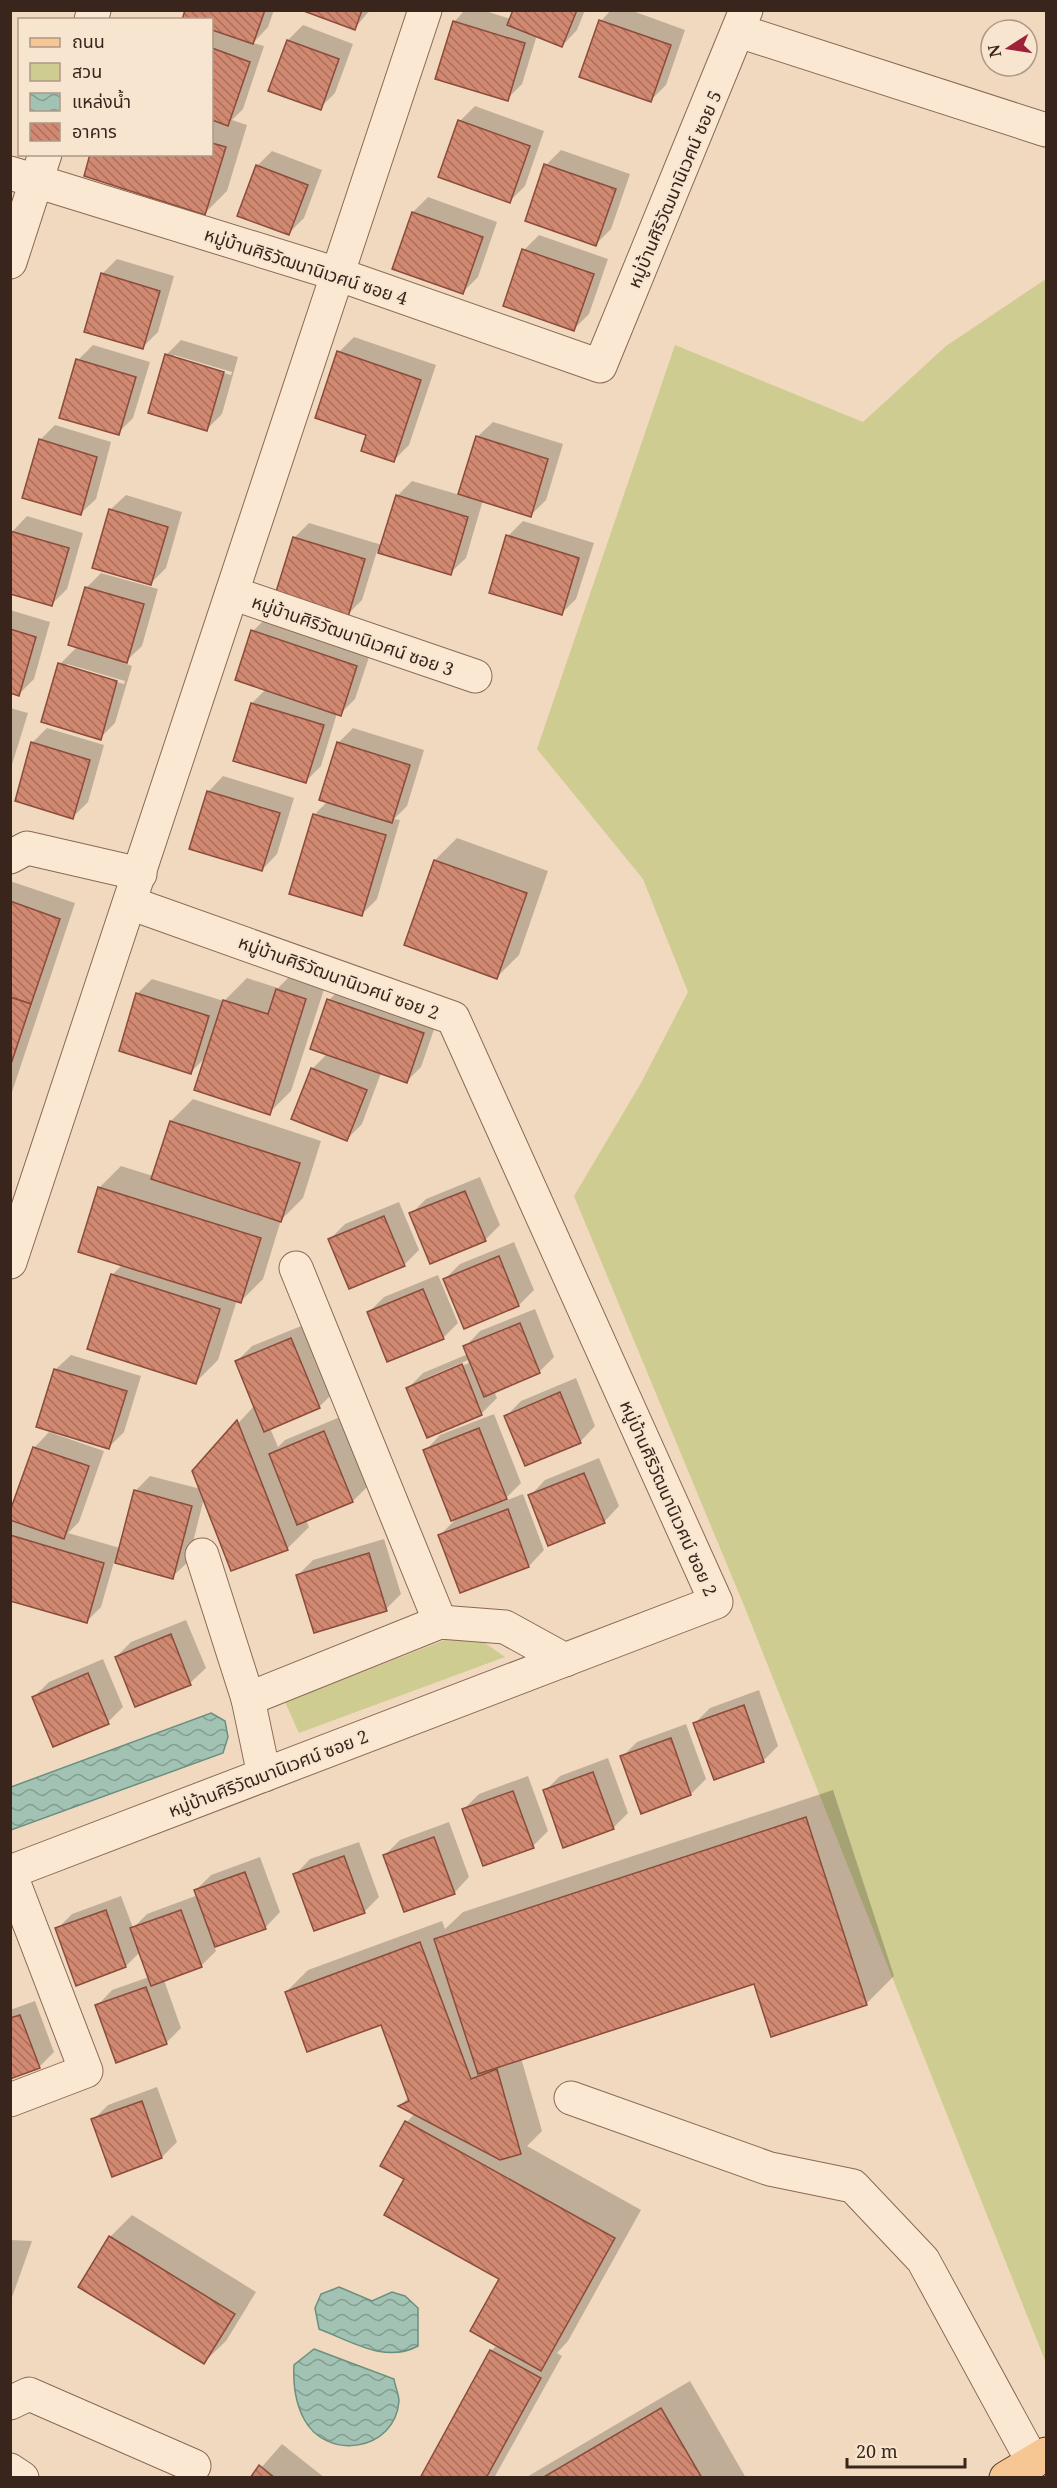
<svg xmlns="http://www.w3.org/2000/svg" width="1057" height="2488" font-family="'Noto Serif','Noto Sans Thai',serif">
<defs>
<pattern id="water-waves" width="16" height="10" patternUnits="userSpaceOnUse" patternTransform="scale(1.5)"><rect width="16" height="10" fill="#a2c2b3"/><path d="M0 5q4-4 8 0t8 0" fill="none" stroke="#859d91"/></pattern>
<pattern id="building-back-hatch" width="6" height="6" patternUnits="userSpaceOnUse" patternTransform="scale(1.5)"><rect width="6" height="6" fill="#d18972"/><path d="M-1 5l2 2M0 0l6 6M5-1l2 2" fill="none" stroke="#ab705d"/></pattern>
</defs>
<rect width="100%" height="100%" fill="#f1d9bf"/>
<!-- green -->
<g fill="#cfcc92">
<path d="M1046,279V2363L745,1608L574,1196L641,1083L688,992L643,879L537,749L675,345L863,422L946,346Z"/>
<path d="M468,1631L505,1657L299,1733L285,1702Z"/>
</g>
<!-- water -->
<g fill="url(#water-waves)" stroke="#699080" stroke-width="1.5">
<path d="M211,1713L225,1721L228,1737L223,1753L11,1830V1787Z"/>
<path d="M339,2287L372,2301L392,2292L405,2296L418,2308V2346C385,2364 351,2341 319,2329L315,2308L321,2294Z"/>
<path d="M314,2349L394,2379C395,2386 399,2395 399,2401C395,2452 326,2461 304,2419C295,2402 293,2383 294,2365Z"/>
</g>
<!-- shadow -->
<g fill="#0003" fill-rule="evenodd">
<path d="M187,10H274L268,27L253,43L264,46L243,109L232,120L247,125L227,191L205,213L212,154V20Z"/>
<path d="M305,10H370L355,28Z"/>
<path d="M465,10H482L511,19L514,10H585L577,30L562,46L537,35L522,84L507,99L454,22Z"/>
<path d="M611,10H630L685,30L666,85L650,101L601,21Z"/>
<path d="M303,25L353,44L335,93L320,108L288,40Z"/>
<path d="M475,106L544,131L525,186L510,201L460,121Z"/>
<path d="M561,150L630,174L611,229L596,244L546,165Z"/>
<path d="M272,151L322,170L304,218L289,233L257,166Z"/>
<path d="M428,197L497,222L478,277L463,292L413,212Z"/>
<path d="M539,235L608,259L589,314L574,329L524,250Z"/>
<path d="M117,259L174,276L158,332L143,347L102,274Z"/>
<path d="M354,337L436,365L409,445L394,460L339,352Z"/>
<path d="M181,340L238,357L222,414L207,429L166,355ZM174,355L232,372L231,375L174,359Z"/>
<path d="M93,345L150,362L133,418L118,433L78,360Z"/>
<path d="M493,422L563,444L546,500L531,515L483,500L466,558L450,573L377,551L362,600L347,615L294,538L309,523L382,545L397,496L412,481L460,495L477,437Z"/>
<path d="M55,425L111,442L96,499L80,514L40,440Z"/>
<path d="M126,495L182,512L166,568L151,583L110,510Z"/>
<path d="M27,516L83,533L67,589L52,604L10,534Z"/>
<path d="M523,521L594,543L576,599L561,614L508,536Z"/>
<path d="M101,573L158,589L142,646L124,663L132,666L115,723L100,738L60,664L77,647L86,588ZM67,664L125,681L124,684L67,668Z"/>
<path d="M10,610L50,622L34,679L19,694L10,692Z"/>
<path d="M268,616L371,651L355,699L340,714L337,713L321,766L306,781L235,760L252,703L266,689L253,631Z"/>
<path d="M10,708L28,713L10,771Z"/>
<path d="M47,728L104,745L88,802L73,817L32,743Z"/>
<path d="M353,728L424,750L407,806L394,819L400,820L377,899L362,914L314,815L328,801L338,743Z"/>
<path d="M223,776L294,798L277,854L262,870L208,792Z"/>
<path d="M457,838L548,871L519,955L497,977L406,944L435,860Z"/>
<path d="M10,881L75,903L10,1098Z"/>
<path d="M299,967L328,977L291,1091L269,1113L207,1056L191,1072L137,994L152,979L224,1001L247,978L278,988Z"/>
<path d="M344,985L438,1018L421,1067L406,1082L381,1073L362,1124L347,1139L312,1069L327,1054L329,1000Z"/>
<path d="M193,1099L321,1141L303,1198L281,1220L263,1279L241,1301L237,1300L218,1360L196,1382L112,1275L123,1264L99,1188L121,1166L153,1176L171,1121Z"/>
<path d="M480,1177L500,1225L485,1240L411,1214L426,1199Z"/>
<path d="M399,1202L419,1250L404,1265L330,1239L345,1224Z"/>
<path d="M514,1242L534,1290L519,1305L464,1327L445,1279L460,1264Z"/>
<path d="M438,1275L458,1323L443,1338L369,1312L384,1297Z"/>
<path d="M535,1309L554,1357L539,1372L494,1391L497,1398L482,1413L427,1436L408,1388L423,1373L468,1354L465,1347L480,1331ZM468,1360L469,1363L424,1382V1379Z"/>
<path d="M306,1324L334,1392L319,1407L270,1428L278,1447L285,1440L340,1417L368,1486L353,1501L306,1520L309,1527L287,1549L204,1498L188,1562L172,1577L114,1562L101,1607L86,1622L10,1599V1522L34,1448L49,1432L104,1451L79,1522L68,1533L120,1548L135,1491L150,1476L201,1489L194,1471L255,1405L237,1361L252,1346Z"/>
<path d="M71,1355L141,1376L124,1432L109,1447L55,1370Z"/>
<path d="M576,1378L595,1426L580,1442L506,1416L521,1401Z"/>
<path d="M494,1414L521,1483L502,1502L523,1494L544,1550L529,1566L460,1591L440,1535L458,1517L425,1451L440,1435Z"/>
<path d="M599,1458L619,1506L604,1522L530,1496L545,1480Z"/>
<path d="M384,1539L401,1594L386,1609L298,1575L313,1560Z"/>
<path d="M186,1620L206,1668L190,1683L136,1705L116,1657L131,1642Z"/>
<path d="M103,1659L123,1707L108,1722L34,1697L49,1682Z"/>
<path d="M759,1690L778,1746L763,1761L695,1723L710,1708Z"/>
<path d="M686,1724L706,1779L691,1794L642,1812L622,1757L637,1742Z"/>
<path d="M608,1758L628,1813L613,1828L545,1791L560,1776Z"/>
<path d="M528,1776L548,1831L533,1846L464,1809L479,1794Z"/>
<path d="M833,1790L894,1976L866,2004L755,1982L521,2058L542,2131L527,2146L641,2210L568,2341L557,2353L562,2356L494,2478H421L491,2351L497,2345L501,2279L406,2178L382,2165L407,2122L415,2113L401,2105L409,2097L381,2023L286,1992L308,1970L442,1921L445,1929L463,1912Z"/>
<path d="M449,1822L469,1877L454,1893L385,1855L400,1840Z"/>
<path d="M359,1842L379,1897L364,1912L295,1875L310,1859Z"/>
<path d="M260,1857L280,1912L265,1928L214,1946L216,1951L201,1966L164,1980L181,2028L166,2043L97,2006L112,1990L149,1977L140,1952L126,1966L57,1929L72,1914L121,1896L133,1928L147,1914L198,1895L196,1890L211,1875Z"/>
<path d="M35,2001L54,2052L39,2067L10,2077V2010Z"/>
<path d="M157,2087L177,2142L162,2157L93,2120L108,2105Z"/>
<path d="M132,2215L256,2292L226,2341L204,2362L110,2237Z"/>
<path d="M10,2240L32,2241L10,2303Z"/>
<path d="M690,2381L746,2478H525Z"/>
<path d="M282,2444L325,2478H252Z"/>
</g>
<!-- building -->
<g fill="url(#building-back-hatch)" stroke="#8b4c3a" stroke-width="1.5">
<path d="M185,10H265L253,44L212,30V20H182Z"/>
<path d="M301,10H362L355,30Z"/>
<path d="M513,10H577L562,47L507,25Z"/>
<path d="M599,20L671,45L651,102L579,77Z"/>
<path d="M453,21L525,43L508,101L435,79Z"/>
<path d="M287,40L339,59L321,110L268,91Z"/>
<path d="M212,48L250,62L228,126L212,120Z"/>
<path d="M458,120L530,146L510,203L438,177Z"/>
<path d="M212,143L226,147L205,215L84,176L90,154H212Z"/>
<path d="M544,164L616,189L596,246L525,221Z"/>
<path d="M256,165L308,185L289,235L237,216Z"/>
<path d="M412,212L483,237L463,294L392,269Z"/>
<path d="M522,249L594,274L574,331L503,306Z"/>
<path d="M101,273L160,291L143,349L84,332Z"/>
<path d="M337,351L421,380L394,462L361,451L366,435L315,418Z"/>
<path d="M165,354L224,372L207,431L148,413Z"/>
<path d="M76,359L136,377L119,435L59,418Z"/>
<path d="M476,436L548,459L531,517L458,494Z"/>
<path d="M39,439L97,457L81,515L22,498Z"/>
<path d="M396,495L468,517L451,575L378,553Z"/>
<path d="M109,509L168,527L151,585L92,568Z"/>
<path d="M10,531L69,548L52,606L10,594Z"/>
<path d="M506,535L579,558L562,615L489,593Z"/>
<path d="M293,537L365,559L348,617L275,595Z"/>
<path d="M85,587L144,604L127,663L68,645Z"/>
<path d="M10,629L36,637L19,696L10,693Z"/>
<path d="M251,630L357,666L341,716L235,680Z"/>
<path d="M58,663L117,681L101,740L41,722Z"/>
<path d="M251,703L324,725L306,783L233,761Z"/>
<path d="M31,742L90,760L73,819L15,801Z"/>
<path d="M337,742L410,765L392,823L319,800Z"/>
<path d="M207,791L280,813L262,871L189,849Z"/>
<path d="M313,814L386,835L362,916L289,894Z"/>
<path d="M434,860L527,893L497,979L404,945Z"/>
<path d="M10,901L60,919L31,1004L10,997Z"/>
<path d="M276,989L306,999L270,1115L194,1090L223,1000L268,1014Z"/>
<path d="M136,993L209,1016L191,1074L119,1051Z"/>
<path d="M10,997L31,1004L10,1067Z"/>
<path d="M327,999L424,1033L407,1083L310,1049Z"/>
<path d="M311,1068L367,1090L347,1141L291,1119Z"/>
<path d="M170,1121L300,1163L281,1222L151,1179Z"/>
<path d="M98,1187L261,1238L241,1303L78,1252Z"/>
<path d="M465,1191L486,1241L430,1264L409,1213Z"/>
<path d="M384,1216L405,1266L349,1289L328,1239Z"/>
<path d="M499,1256L519,1306L464,1329L443,1279Z"/>
<path d="M111,1274L220,1309L196,1384L87,1349Z"/>
<path d="M423,1289L444,1339L387,1362L367,1312Z"/>
<path d="M520,1323L540,1373L484,1397L463,1346Z"/>
<path d="M291,1338L320,1408L264,1432L235,1361Z"/>
<path d="M462,1364L482,1415L427,1438L406,1388Z"/>
<path d="M54,1369L127,1391L109,1449L36,1427Z"/>
<path d="M560,1392L581,1443L525,1466L504,1416Z"/>
<path d="M237,1420L288,1550L231,1571L192,1471Z"/>
<path d="M479,1428L507,1499L451,1521L423,1450Z"/>
<path d="M324,1431L353,1502L297,1525L269,1454Z"/>
<path d="M33,1447L89,1466L64,1539L10,1520V1511Z"/>
<path d="M584,1473L605,1523L548,1546L528,1495Z"/>
<path d="M134,1490L192,1506L173,1579L115,1563Z"/>
<path d="M508,1509L529,1567L460,1593L438,1535Z"/>
<path d="M10,1535L104,1563L87,1623L10,1601Z"/>
<path d="M369,1553L387,1611L314,1633L296,1575Z"/>
<path d="M171,1634L191,1685L135,1707L115,1657Z"/>
<path d="M88,1673L109,1724L53,1747L32,1697Z"/>
<path d="M744,1705L764,1762L714,1780L693,1723Z"/>
<path d="M671,1738L691,1795L641,1814L620,1756Z"/>
<path d="M593,1772L614,1829L563,1848L543,1790Z"/>
<path d="M513,1791L534,1848L483,1866L462,1809Z"/>
<path d="M806,1817L867,2005L771,2037L754,1984L478,2074L434,1939Z"/>
<path d="M434,1837L455,1894L404,1912L383,1855Z"/>
<path d="M344,1856L365,1913L314,1931L293,1874Z"/>
<path d="M245,1872L266,1929L215,1947L194,1890Z"/>
<path d="M106,1910L126,1967L76,1986L55,1928Z"/>
<path d="M181,1910L202,1967L151,1986L130,1928Z"/>
<path d="M420,1942L471,2079L497,2069L521,2154L500,2160L398,2106L409,2101L381,2025L307,2052L285,1992Z"/>
<path d="M146,1987L167,2044L116,2063L95,2005Z"/>
<path d="M20,2015L40,2068L10,2079V2018Z"/>
<path d="M142,2101L162,2158L112,2177L91,2119Z"/>
<path d="M405,2121L615,2238L541,2371L470,2331L499,2279L384,2215L404,2179L380,2166Z"/>
<path d="M109,2236L235,2314L204,2364L78,2287Z"/>
<path d="M490,2350L541,2378L486,2478H420Z"/>
<path d="M661,2408L702,2478H542Z"/>
<path d="M259,2465L275,2478H250Z"/>
</g>
<g fill="none" stroke-linecap="round" stroke-linejoin="round">
<defs>
<g id="minor">
<path d="M91,20L94,10"/>
<path d="M739,31L1046,130"/>
<path d="M10,173L337,274L600,366L746,10"/>
<path d="M10,262L45,154"/>
<path d="M232,593L475,676"/>
<path d="M10,857L27,848L140,874"/>
<path d="M10,1262L425,10"/>
<path d="M296,1268L440,1622"/>
<path d="M202,1555L248,1699"/>
<path d="M264,1775L248,1699L440,1622L505,1627L565,1660"/>
<path d="M10,1872L716,1602L453,1018L130,903"/>
<path d="M10,1873L86,2071L10,2100"/>
<path d="M571,2098L770,2169L853,2186L923,2260L1033,2462"/>
<path d="M10,2403L29,2394L194,2466"/>
<path d="M10,2470L22,2478"/>
</g>
<path id="major" d="M1006,2478L1046,2454"/>
</defs>
<!-- minor casing -->
<use href="#minor" stroke="#8a6956" stroke-width="35"/>
<!-- major casing -->
<use href="#major" stroke="#58382b" stroke-width="35"/>
<!-- minor -->
<use href="#minor" stroke="#fbe8d2" stroke-width="33"/>
<!-- major -->
<use href="#major" stroke="#f7c793" stroke-width="33"/>
</g>
<g text-anchor="middle" dominant-baseline="central" stroke-width="4.5" stroke-linejoin="round" paint-order="stroke">
<!-- street labels -->
<g font-size="18" fill="#39251c" stroke="#f8e5cf">
<text transform="translate(674 189) rotate(-67)">หมู่บ้านศิริวัฒนานิเวศน์ ซอย 5</text>
<text transform="translate(306 266) rotate(18)">หมู่บ้านศิริวัฒนานิเวศน์ ซอย 4</text>
<text transform="translate(353 635) rotate(19)">หมู่บ้านศิริวัฒนานิเวศน์ ซอย 3</text>
<text transform="translate(339 977) rotate(20)">หมู่บ้านศิริวัฒนานิเวศน์ ซอย 2</text>
<text transform="translate(669 1498) rotate(66)">หมู่บ้านศิริวัฒนานิเวศน์ ซอย 2</text>
<text transform="translate(268 1773) rotate(-21)">หมู่บ้านศิริวัฒนานิเวศน์ ซอย 2</text>
</g>
</g>
<!-- border -->
<rect width="1057" height="2488" fill="none" stroke="#39251c" stroke-width="24"/>
<!-- legend -->
<rect x="18" y="18" width="195" height="138" fill="#f8e5cf" stroke="#ac9887" stroke-width="1.5"/>
<rect x="30" y="38" width="30" height="9" fill="#f7c793" stroke="#ac9887" stroke-width="1.5"/>
<text x="72" y="48" font-size="18" fill="#39251c">ถนน</text>
<rect x="30" y="63" width="30" height="18" fill="#cfcc92" stroke="#ac9887" stroke-width="1.5"/>
<text x="72" y="78" font-size="18" fill="#39251c">สวน</text>
<rect x="30" y="93" width="30" height="18" fill="url(#water-waves)" stroke="#ac9887" stroke-width="1.5"/>
<text x="72" y="108" font-size="18" fill="#39251c">แหล่งน้ำ</text>
<rect x="30" y="123" width="30" height="18" fill="url(#building-back-hatch)" stroke="#ac9887" stroke-width="1.5"/>
<text x="72" y="138" font-size="18" fill="#39251c">อาคาร</text>
<!-- north arrow -->
<g transform="translate(1009 48) rotate(258)"><circle r="28" fill="#f8e5cf" stroke="#ac9887" stroke-width="1.5"/>
<path d="M0-4.5L10 22L0 15L-10 22Z" fill="#9d2238"/>
<text y="-9" font-size="16" font-weight="bold" text-anchor="middle" fill="#39251c">N</text>
</g>
<!-- scale -->
<path d="M847 2458v9h118v-9" fill="none" stroke="#39251c" stroke-width="3"/>
<text x="856" y="2458" font-size="18" fill="#39251c" stroke="#f8e5cf" stroke-width="4.5" paint-order="stroke">20 m</text>
</svg>
